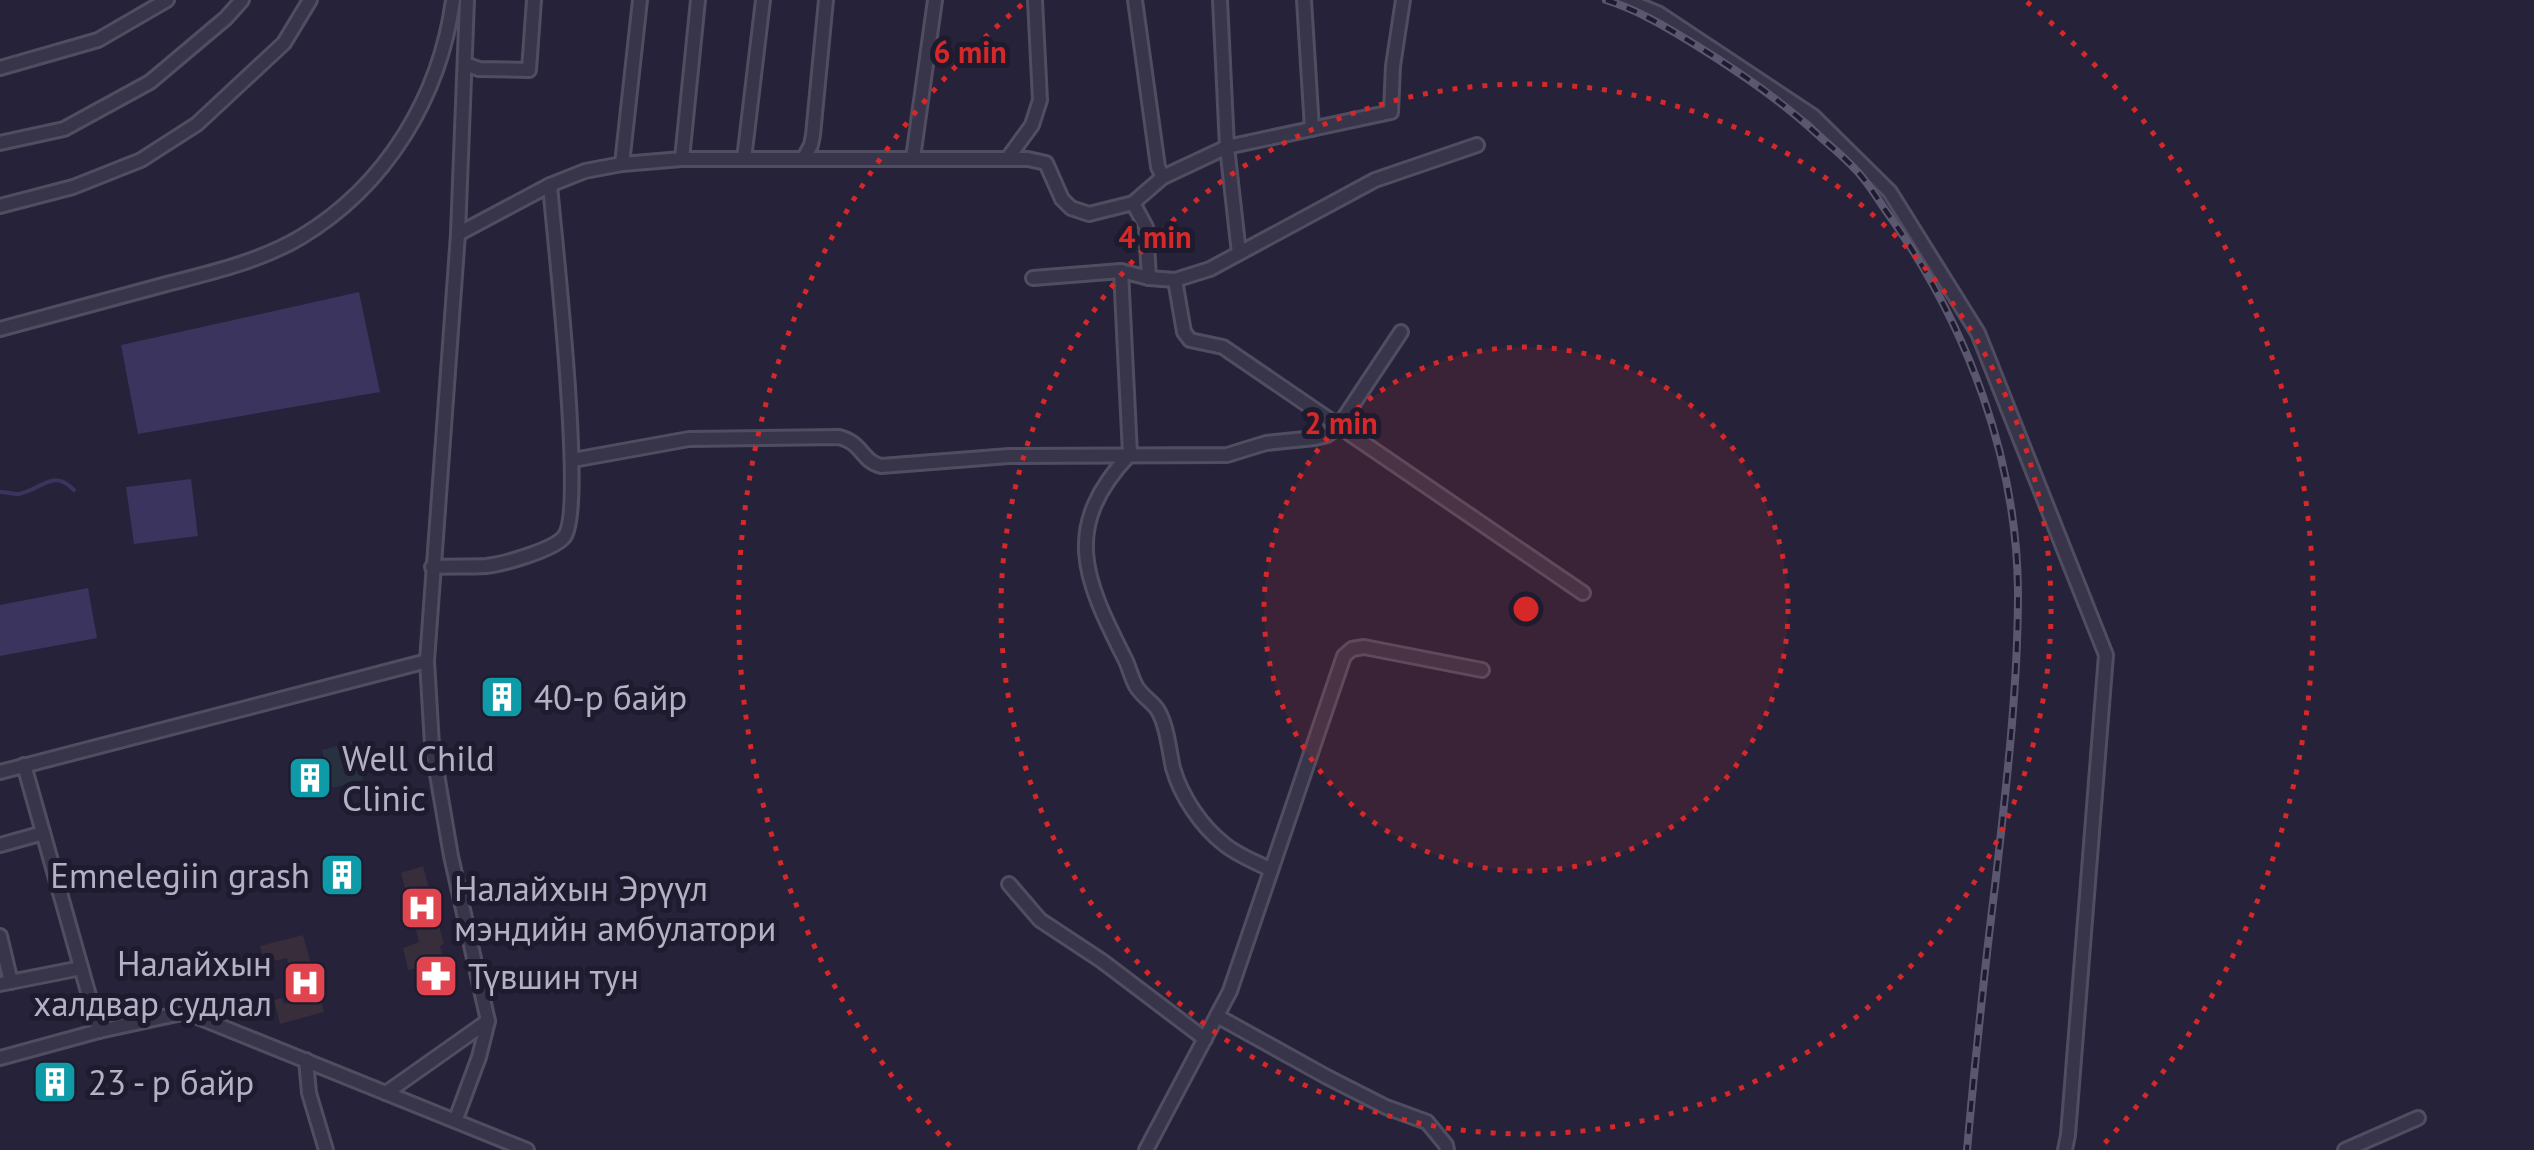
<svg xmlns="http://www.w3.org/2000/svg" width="2534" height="1150" font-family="'PT Sans',sans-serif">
<rect width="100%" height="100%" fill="#252239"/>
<!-- medical -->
<g fill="#372d3b">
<path d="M423,866L444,944L440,946L443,959H447L453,980L428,988L422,967L408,970L403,948L419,942L401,873Z"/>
<path d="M303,935L324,1012L280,1024L274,1000L282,998L284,1004L298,999L287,958L274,961L275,966L266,968L260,946Z"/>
</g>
<!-- green -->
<path fill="#28313f" d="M352,742L363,780L332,788L322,750Z"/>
<!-- water -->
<g fill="#3a345e">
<path d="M359,292L380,392L138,434L121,345Z"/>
<path d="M191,479L198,536L134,544L126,487Z"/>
<path d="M88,588L97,638L0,656V605Z"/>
</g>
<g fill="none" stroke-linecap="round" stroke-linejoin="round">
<!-- stream -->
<path stroke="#3a345e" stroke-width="4" d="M0,492C6,492 12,494 18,494C41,491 52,467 74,490"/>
<defs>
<g id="minor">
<path d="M1135,0L1158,167L1163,177"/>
<path d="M1220,0L1227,147L1239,253"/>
<path d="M1304,0L1312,129"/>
<path d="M1625,0L1658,13L1813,116L1890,192L1978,333L2106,655L2068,1135L2065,1150"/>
<path d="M465,64L479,69L529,70L534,0"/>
<path d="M0,68L98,40L167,0"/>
<path d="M0,143L64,129L150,82L226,18L242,0"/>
<path d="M804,158L811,145L813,135L826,0"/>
<path d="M913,158L935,0"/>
<path d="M1008,158L1032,125L1040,100L1035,0"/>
<path d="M682,159L698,0"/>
<path d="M744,159L763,0"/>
<path d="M622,164L640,0"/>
<path d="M1133,203L1146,227L1149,278"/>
<path d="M0,206L73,187L141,160L197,124L284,43L310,0"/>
<path d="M458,234L550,185L585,171L622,164L682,159H1028L1046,163L1062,199L1071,208L1089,214L1133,203L1163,177L1227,147L1391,112L1393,66L1403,0"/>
<path d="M1121,271L1130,454C1061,527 1084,578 1124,657C1129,666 1131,677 1136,686C1141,695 1151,701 1157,709C1167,724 1169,750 1173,768C1181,796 1201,826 1224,844C1237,855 1256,862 1271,870"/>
<path d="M1033,278L1121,271L1149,278L1175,280L1210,269L1375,180L1477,145"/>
<path d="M1175,280L1184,332L1190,340L1223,347L1583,593"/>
<path d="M0,329C54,314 109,300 163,285C209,273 259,262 301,237C386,186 440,97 453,0"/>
<path d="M573,460L689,439L839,437C863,443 861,461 881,466L1009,456L1227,455L1266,443L1315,438L1327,435L1338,427L1401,332"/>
<path d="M432,567C450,566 468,567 486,566C504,564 553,550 564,537C586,511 554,234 550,185"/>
<path d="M24,765L99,1031"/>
<path d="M0,772L427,661"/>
<path d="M0,845L43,833"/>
<path d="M1009,884L1040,920L1102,961L1205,1039"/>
<path d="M0,936L11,982"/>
<path d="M0,984L81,968"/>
<path d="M1217,1016L1327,1077L1386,1107L1427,1122L1446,1145L1447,1150"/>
<path d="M0,1058L99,1031L182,1013L195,1016L527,1150"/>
<path d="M306,1060L309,1093L326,1150"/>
<path d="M386,1093L488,1021"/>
<path d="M456,1119L479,1057L488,1021L451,856L432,745L427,661L458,234L467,0"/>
<path d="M1146,1150L1230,991L1344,656L1352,649L1364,647L1482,670"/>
<path d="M2345,1150L2418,1118"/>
</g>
</defs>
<!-- minor casing -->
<use href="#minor" stroke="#514d61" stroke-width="18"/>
<!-- minor -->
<use href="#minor" stroke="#38354a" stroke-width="12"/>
<defs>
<path id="rail" d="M1606,0C1638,10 1666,27 1694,44C1738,71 1778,98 1816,133C1829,145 1843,156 1855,169C1869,183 1879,202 1891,218C1967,326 2017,458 2018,592C2018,690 2006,789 1995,886C1984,974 1975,1062 1967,1150"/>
</defs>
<!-- rail casing -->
<use href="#rail" stroke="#5b5771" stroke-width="8"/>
<!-- rail -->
<use href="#rail" stroke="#1e1b2e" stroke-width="4" stroke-dasharray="11" stroke-linecap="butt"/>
</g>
<!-- distance rings -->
<circle cx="1526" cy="609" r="262" fill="#d62828" fill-opacity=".12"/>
<g fill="none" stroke="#d62828" stroke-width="5" stroke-dasharray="5 10">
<circle cx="1526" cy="609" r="262"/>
<circle cx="1526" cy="609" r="525"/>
<path d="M950 1146A787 787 0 0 1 1025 2M2027 2A787 787 0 0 1 2102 1146"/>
</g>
<!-- icons -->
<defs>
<symbol id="building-square" viewBox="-11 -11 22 22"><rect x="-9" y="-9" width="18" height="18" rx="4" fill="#0f9aa8" stroke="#1e1b2e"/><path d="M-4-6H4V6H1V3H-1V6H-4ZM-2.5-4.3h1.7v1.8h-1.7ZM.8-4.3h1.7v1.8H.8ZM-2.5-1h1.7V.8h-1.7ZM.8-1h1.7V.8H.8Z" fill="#fff"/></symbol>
<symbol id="hospital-square" viewBox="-11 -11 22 22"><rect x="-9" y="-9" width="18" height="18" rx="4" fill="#e0444e" stroke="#1e1b2e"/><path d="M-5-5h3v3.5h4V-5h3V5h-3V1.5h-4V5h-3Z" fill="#fff"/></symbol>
<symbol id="pharmacy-square" viewBox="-11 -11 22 22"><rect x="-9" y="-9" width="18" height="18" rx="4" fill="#e0444e" stroke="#1e1b2e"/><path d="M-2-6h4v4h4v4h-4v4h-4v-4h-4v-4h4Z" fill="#fff"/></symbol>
</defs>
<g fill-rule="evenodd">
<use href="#building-square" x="477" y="672" width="50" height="50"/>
<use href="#building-square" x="285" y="753" width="50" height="50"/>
<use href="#building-square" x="317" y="850" width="50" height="50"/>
<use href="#hospital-square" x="397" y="883" width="50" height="50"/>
<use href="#pharmacy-square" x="411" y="951" width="50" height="50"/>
<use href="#hospital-square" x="280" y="958" width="50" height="50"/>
<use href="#building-square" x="30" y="1057" width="50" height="50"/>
</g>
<g text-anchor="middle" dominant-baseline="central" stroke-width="10" stroke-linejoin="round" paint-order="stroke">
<!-- poi labels -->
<g font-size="35" fill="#b4b0c6" stroke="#1e1b2e" text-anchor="start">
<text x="534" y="697">40-р байр</text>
<text x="342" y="758">Well Child<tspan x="342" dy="40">Clinic</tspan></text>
<text x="310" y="875" text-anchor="end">Emnelegiin grash</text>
<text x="454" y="888">Налайхын Эрүүл<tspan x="454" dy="40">мэндийн амбулатори</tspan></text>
<text x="272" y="963" text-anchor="end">Налайхын<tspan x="272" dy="40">халдвар судлал</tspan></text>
<text x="468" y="976">Түвшин тун</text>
<text x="88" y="1082">23 - р байр</text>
</g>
</g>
<circle cx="1526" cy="609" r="15" fill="#d62828" stroke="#1e1b2e" stroke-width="5"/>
<g font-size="30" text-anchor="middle" font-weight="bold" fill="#d62828" stroke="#1e1b2e" stroke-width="10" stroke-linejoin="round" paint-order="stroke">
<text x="970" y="63">6 min</text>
<text x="1155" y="248">4 min</text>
<text x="1341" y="434">2 min</text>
</g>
</svg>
